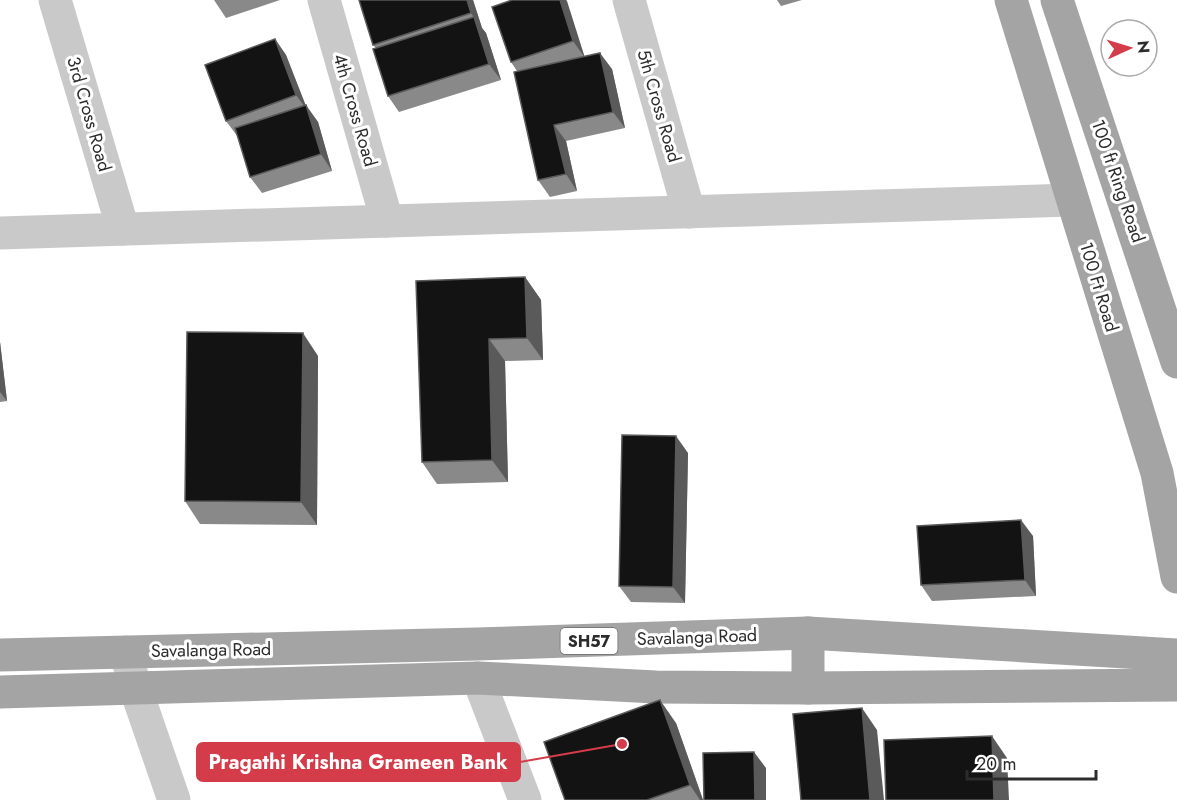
<svg xmlns="http://www.w3.org/2000/svg" width="1177" height="800" font-family="Jost,sans-serif">
<rect width="100%" height="100%" fill="#fff"/>
<g fill="none" stroke-linecap="round" stroke-linejoin="round">
<!-- minor -->
<g stroke="#c9c9c9" stroke-width="33">
<path d="M55,0L123,229"/>
<path d="M324,0L387,221"/>
<path d="M629,0L689,212"/>
<path d="M0,233L1071,200"/>
<path d="M126,652L135,687L174,800"/>
<path d="M478,678L525,800"/>
</g>
<!-- primary -->
<g stroke="#a4a4a4" stroke-width="33">
<path d="M1011,0L1157,473L1177,577"/>
<path d="M1057,0L1177,362"/>
<path d="M0,655L477,644L808,633L1177,655"/>
<path d="M808,688V633"/>
<path d="M0,692L478,678L656,687L808,688L1177,685"/>
</g>
</g>
<!-- wall -->
<g fill="#898989">
<path d="M214,0H280L226,18Z"/>
<path d="M359,0H473L482,28L486,33L501,80L399,112L388,96L376,48L373,45Z"/>
<path d="M512,0H566L584,56L612,69L625,128L566,141L577,191L550,197L538,180L517,71L511,62Z"/>
<path d="M777,0H802L781,6Z"/>
<path d="M275,39L286,55L305,105L318,122L332,171L262,193L250,177L238,137L226,121Z"/>
<path d="M525,277L541,300L543,360L505,361L508,482L437,484L422,462L416,281Z"/>
<path d="M0,342L7,401L0,402Z"/>
<path d="M318,356L317,525L200,524L185,501Z"/>
<path d="M688,453L685,603L631,602L619,586Z"/>
<path d="M1033,536L1036,596L932,601L921,585Z"/>
<path d="M676,723L703,800H565Z"/>
</g>
<!-- shaded-wall -->
<g fill="#5a5a5a">
<path d="M467,0H473L482,28L486,33L501,80L489,64L475,19L471,13Z"/>
<path d="M560,0H566L567,1L585,58L573,41Z"/>
<path d="M275,39L286,55L308,111L296,95Z"/>
<path d="M600,53L612,69L625,128L613,112Z"/>
<path d="M306,105L318,122L332,171L321,154Z"/>
<path d="M554,125L566,141L577,191L566,174Z"/>
<path d="M525,277L541,300L543,360L527,338Z"/>
<path d="M303,333L318,356L317,525L301,502Z"/>
<path d="M489,339L505,361L508,482L492,460Z"/>
<path d="M0,342L7,401L0,392Z"/>
<path d="M676,436L688,453L685,603L673,587Z"/>
<path d="M1021,520L1033,536L1036,596L1025,580Z"/>
<path d="M660,700L676,723L703,800H700L690,785Z"/>
<path d="M862,708L877,730L884,800H870Z"/>
<path d="M992,736L1007,758L1009,800H994Z"/>
<path d="M754,752L766,768V800H755Z"/>
</g>
<!-- building -->
<g fill="#131313" stroke="#5a5a5a" stroke-width="1.5">
<path d="M359,0H467L471,13L373,45Z"/>
<path d="M512,0H560L573,41L511,62L492,7Z"/>
<path d="M474,17L489,64L388,96L373,49Z"/>
<path d="M275,39L296,95L226,121L205,65Z"/>
<path d="M600,53L613,112L554,125L566,174L538,180L514,72Z"/>
<path d="M306,105L321,154L250,177L235,128Z"/>
<path d="M525,277L527,338L489,339L492,460L422,462L416,281Z"/>
<path d="M187,332L303,333L301,502L185,501Z"/>
<path d="M622,435L676,436L673,587L619,586Z"/>
<path d="M1021,520L1025,580L921,585L917,526Z"/>
<path d="M660,700L690,785L647,800H565L544,742Z"/>
<path d="M862,708L870,800H801L793,714Z"/>
<path d="M992,736L994,800H886L884,740Z"/>
<path d="M754,752L755,800H704L703,753Z"/>
</g>
<g text-anchor="middle" dominant-baseline="central" stroke-width="6" stroke-linejoin="round" paint-order="stroke">
<!-- shield labels -->
<rect fill="#fff" stroke="#6b6b6b" stroke-width="1.5" x="560.5" y="628" width="57" height="26" rx="4.5"/>
<g font-size="16" font-weight="bold" fill="#2c2c2c">
<text x="589" y="641">SH57</text>
</g>
<!-- street labels -->
<g font-size="18" fill="#2c2c2c" stroke="#fff">
<text transform="translate(659 106) rotate(74)">5th Cross Road</text>
<text transform="translate(355 110) rotate(74)">4th Cross Road</text>
<text transform="translate(89 114) rotate(74)">3rd Cross Road</text>
<text transform="translate(1118 181) rotate(71)">100 ft Ring Road</text>
<text transform="translate(1099 287) rotate(73)">100 Ft Road</text>
<text transform="translate(697 637) rotate(-2)">Savalanga Road</text>
<text transform="translate(211 650) rotate(-1)">Savalanga Road</text>
</g>
</g>
<!-- callouts -->
<path fill="none" stroke="#d43c4a" stroke-width="2" d="M622 744L520 762"/>
<circle fill="#d43c4a" stroke="#fff" stroke-width="2" cx="622" cy="744" r="6"/>
<rect fill="#d43c4a" stroke="#d43c4a" stroke-width="2" x="197" y="743" width="323" height="38" rx="6"/>
<g font-size="20" text-anchor="middle" font-weight="bold" fill="#fff">
<text x="358" y="769">Pragathi Krishna Grameen Bank</text>
</g>
<!-- north arrow -->
<g transform="translate(1129 48) rotate(86)"><circle r="28" fill="#ffffff" stroke="#ababab" stroke-width="1.5"/>
<path d="M0-4.5L10 22L0 15L-10 22Z" fill="#d43c4a"/>
<text y="-9" font-size="16" font-weight="bold" text-anchor="middle" fill="#2c2c2c">N</text>
</g>
<!-- scale -->
<path d="M967 770v9h129v-9" fill="none" stroke="#2c2c2c" stroke-width="3"/>
<text x="976" y="770" font-size="18" fill="#2c2c2c" stroke="#ffffff" stroke-width="4.5" paint-order="stroke">20 m</text>
</svg>
